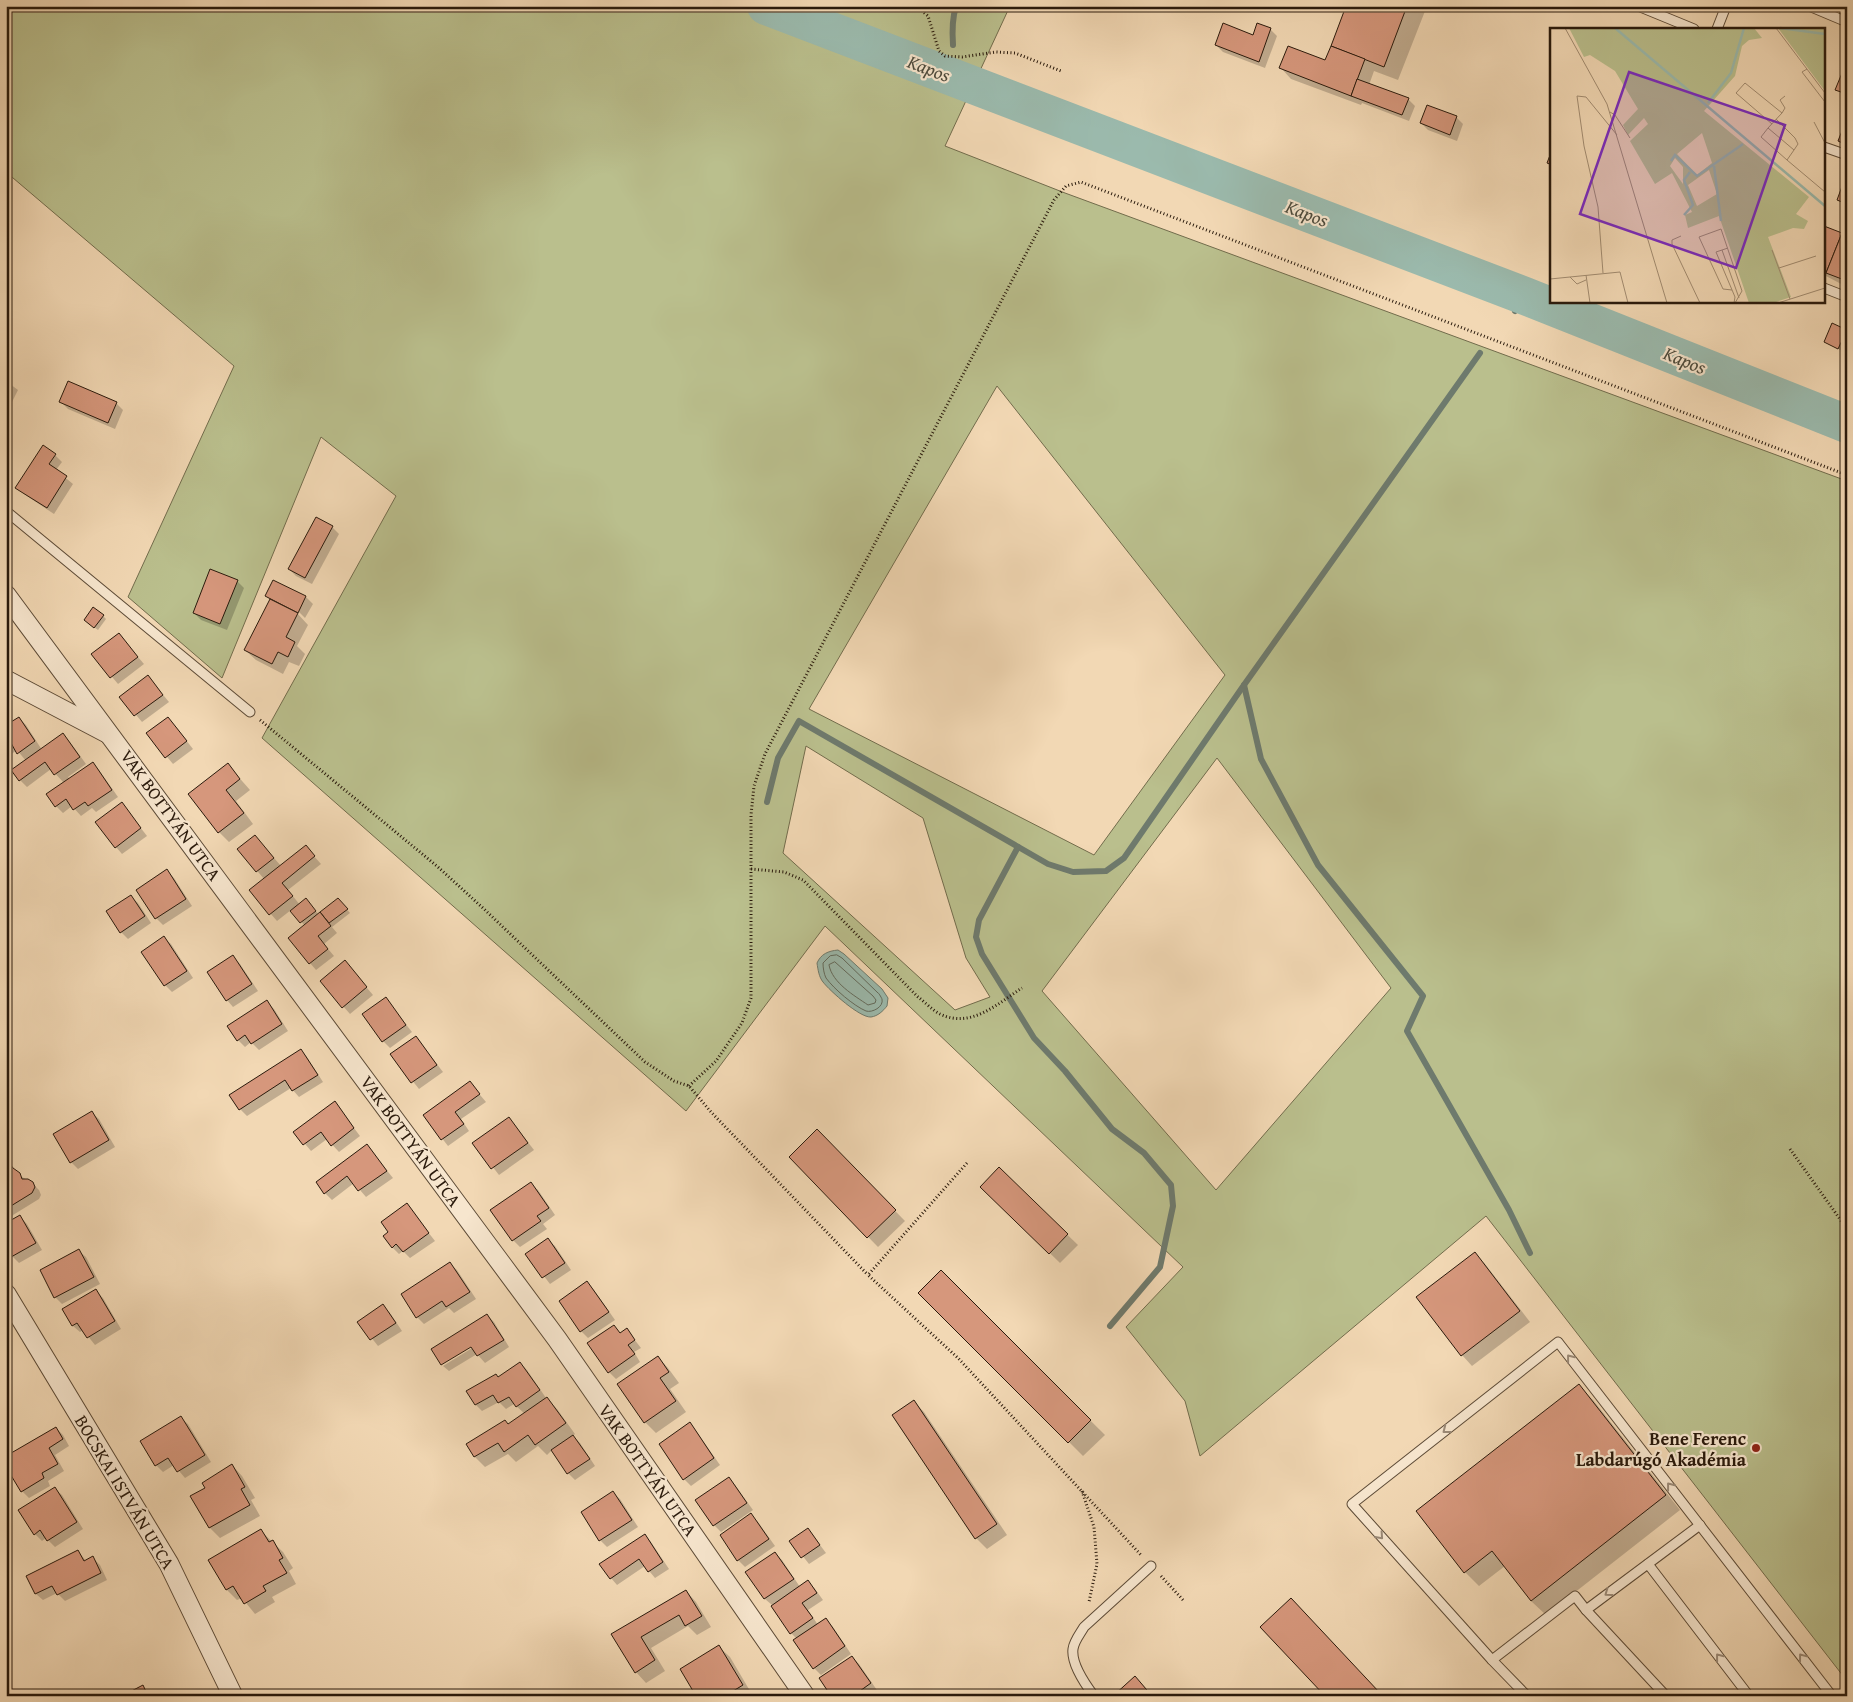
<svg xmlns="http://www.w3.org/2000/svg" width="1853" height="1702" font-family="'Gentium Book Plus',serif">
<rect width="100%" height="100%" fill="#f2d8b4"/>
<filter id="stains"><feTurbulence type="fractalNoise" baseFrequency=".004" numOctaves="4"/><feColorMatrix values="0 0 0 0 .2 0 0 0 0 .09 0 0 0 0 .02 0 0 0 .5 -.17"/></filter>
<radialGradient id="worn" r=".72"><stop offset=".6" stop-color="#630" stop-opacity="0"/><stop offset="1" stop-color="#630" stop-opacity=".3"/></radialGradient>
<!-- green -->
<path fill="#babf8d" stroke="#726c4c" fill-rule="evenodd" d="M6,6H1010L945,146L1065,193L1847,481V1681L1486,1216L1200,1456L1185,1401L1126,1327L1183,1267L825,926L686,1111L262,738L396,496L321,437L222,678L128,597L234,366L6,172ZM997,386L1225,675L1094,855L809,709ZM806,746L923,818L966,958L990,997L955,1010L783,853ZM1217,758L1391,988L1216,1190L1042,991Z"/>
<!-- water -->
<path fill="#9bbaad" stroke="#6e7a6d" d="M838,950L844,954L882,989L888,998L887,1006C883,1011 878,1016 871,1017C860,1018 830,991 823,982C819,977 818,970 817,963C821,954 828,951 838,950Z"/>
<!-- shadow -->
<g fill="#0003">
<path d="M1347,6H1427L1398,80L1374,71L1369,85L1408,99L1415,106L1409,121L1362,103L1361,105L1291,79L1281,68L1326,62Z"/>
<path d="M1258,25L1271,30L1277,36L1265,68L1223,52L1216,45L1254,36Z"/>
<path d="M1847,64V100L1837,89Z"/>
<path d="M1456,117L1463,124L1457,141L1428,130L1421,123Z"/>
<path d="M1847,184V207L1838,199Z"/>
<path d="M1824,228L1847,237V287L1824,275Z"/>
<path d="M1846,331L1847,340L1842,351L1825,342Z"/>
<path d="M6,381L18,390L6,414Z"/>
<path d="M61,402L116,403L123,410L115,429L68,409Z"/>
<path d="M6,438L10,441L6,449Z"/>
<path d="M55,455L62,462L56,470L73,484L54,514L24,494L17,487Z"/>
<path d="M332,527L339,534L312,584L296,576L289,569Z"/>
<path d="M237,581L244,588L227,630L201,620L194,613Z"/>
<path d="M274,581L306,597L313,604L305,618L297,610V613L308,625L297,646L305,654L299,666L289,662L283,674L256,660L245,650L270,600L266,596Z"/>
<path d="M103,616L106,619L98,630L88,623Z"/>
<path d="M119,635L144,664L118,684L93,654Z"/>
<path d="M154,684L169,702L142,722L121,697Z"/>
<path d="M19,718L26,725L42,750L63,735L70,742L86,764L68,777L70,779L93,763L99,770L118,797L96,812L92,808L81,816L72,806L63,813L56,806L64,783L51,769L27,787L20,780L26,761L17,750L6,758V727Z"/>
<path d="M175,726L193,749L173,764L148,734Z"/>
<path d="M228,765L250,790L236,801L253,824L229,842L219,832Z"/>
<path d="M122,804L147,836L122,854L116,847Z"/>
<path d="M255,836L281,866L306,847L321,864L288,890L300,905L309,903L319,915L338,899L350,913L332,927L337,933L324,944L334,956L316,970L310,963L305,926L291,910L277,921L250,890L264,879L239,849Z"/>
<path d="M167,871L174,878L192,906L163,925L156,918L138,890Z"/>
<path d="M131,897L138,903L151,923L128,939L121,932Z"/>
<path d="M164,938L171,944L193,978L172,992L165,985L142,952Z"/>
<path d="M233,957L240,964L258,991L233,1007L227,1000Z"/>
<path d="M351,969L373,995L350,1014L321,981Z"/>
<path d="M385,998L412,1032L390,1048L383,1041Z"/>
<path d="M267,1002L274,1009L288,1031L259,1050L251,1042L245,1047L238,1040Z"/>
<path d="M416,1037L443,1072L419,1089L392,1055Z"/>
<path d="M301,1050L307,1057L323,1082L299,1097L291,1088L247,1116L240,1109Z"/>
<path d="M470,1083L486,1102L461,1119L469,1131L448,1146L424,1115Z"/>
<path d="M335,1103L360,1136L339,1152L327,1139L311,1151L295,1132Z"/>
<path d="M92,1113L99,1119L115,1147L78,1169L71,1162Z"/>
<path d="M509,1118L534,1150L499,1175L474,1143Z"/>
<path d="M817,1131L905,1221L878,1247L790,1157Z"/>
<path d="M367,1146L393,1178L366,1197L354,1183L332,1200L325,1193Z"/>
<path d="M6,1167L32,1183L39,1190L41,1195L39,1199L13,1215L11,1220L6,1222Z"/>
<path d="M999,1169L1078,1245L1060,1263L982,1187Z"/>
<path d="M531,1184L538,1190L555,1215L543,1224L547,1229L520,1247L513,1240Z"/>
<path d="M407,1205L435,1241L410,1258L403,1251L399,1254L392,1247L389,1233Z"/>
<path d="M20,1217L27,1224L42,1250L19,1263L12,1256L6,1246Z"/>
<path d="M548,1240L555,1246L571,1270L550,1284L527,1254Z"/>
<path d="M79,1251L86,1257L100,1284L62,1304L55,1297Z"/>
<path d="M1475,1254L1485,1264L1530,1322L1472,1366L1462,1355Z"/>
<path d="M450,1264L457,1270L476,1299L454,1313L449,1308L424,1324L417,1317L402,1295Z"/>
<path d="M941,1272L1105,1435L1083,1456L920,1293Z"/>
<path d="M587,1283L594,1290L615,1320L588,1338L581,1331L560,1302Z"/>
<path d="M96,1291L103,1298L121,1329L95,1345L83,1330L80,1332L73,1326L64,1310Z"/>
<path d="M383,1306L390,1313L402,1331L378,1346L359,1322Z"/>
<path d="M487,1315L494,1322L509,1347L485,1363L477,1354L449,1371L443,1366L477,1345L475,1342L442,1364L433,1349Z"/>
<path d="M614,1326L621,1334L627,1330L641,1348L634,1352L640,1362L616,1379L609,1372Z"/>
<path d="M658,1357L668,1368L679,1383L670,1389L686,1412L656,1433L645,1422Z"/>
<path d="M520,1363L527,1370L546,1398L557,1409L575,1434L573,1436L580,1443L595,1466L575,1480L568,1473L552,1450L547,1455L538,1446L516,1462L508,1454L485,1467L475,1457L467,1444L509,1425L525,1414L514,1404L506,1409L499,1402L482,1411L476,1405L498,1378Z"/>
<path d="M1579,1386L1593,1400L1680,1510L1546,1615L1531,1601L1505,1566L1479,1586L1465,1572Z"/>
<path d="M914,1402L924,1412L1007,1535L987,1549L976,1538L894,1415Z"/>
<path d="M181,1418L188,1424L211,1462L185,1478L174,1465L163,1472L156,1465Z"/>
<path d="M690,1424L696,1431L720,1465L691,1486L684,1479Z"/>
<path d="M56,1428L63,1435L69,1446L55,1455L64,1471L48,1481L50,1486L29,1498L22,1491L6,1464Z"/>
<path d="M232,1465L242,1476L255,1498L251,1500L260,1516L220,1538L210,1528L207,1488Z"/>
<path d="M729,1478L735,1485L753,1510L721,1532L714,1525Z"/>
<path d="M55,1489L62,1495L83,1529L55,1547L46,1538L42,1541L35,1534Z"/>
<path d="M613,1493L620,1499L638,1527L607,1547L600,1540Z"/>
<path d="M751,1515L758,1522L775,1546L745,1567L738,1560Z"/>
<path d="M808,1529L826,1553L809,1564L791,1541Z"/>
<path d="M261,1531L283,1552L293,1568L289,1571L296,1584L272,1597L275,1602L255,1614L242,1598L237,1600L227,1590L210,1560Z"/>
<path d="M645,1535L651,1542L669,1569L655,1578L645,1566L617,1585L611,1578Z"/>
<path d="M78,1551L86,1561L93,1558L100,1565L107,1580L65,1601L57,1593L43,1600L36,1594L28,1576Z"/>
<path d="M775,1553L782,1560L800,1587L808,1582L815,1589L823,1600L808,1610L818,1625L826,1620L833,1627L851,1654L821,1675L814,1668L797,1639L791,1633L772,1605L765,1599L747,1572Z"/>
<path d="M686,1591L696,1602L711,1627L697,1635L688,1626L651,1648L665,1671L646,1683L636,1672L613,1635Z"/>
<path d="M719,1647L730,1657L753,1696H698Z"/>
<path d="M852,1657L859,1664L881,1696H833Z"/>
<path d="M143,1687L151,1696H125Z"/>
</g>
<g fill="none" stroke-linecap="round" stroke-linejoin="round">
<!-- shore -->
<g stroke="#626a5c" stroke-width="1">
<path d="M837,955L842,958L878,993C879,993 882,999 882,999C884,1007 872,1013 866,1011C854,1006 834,989 826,978C824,974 823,968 823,963L830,956Z"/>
<path d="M835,962L873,996L876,1000L875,1003L868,1005C855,996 832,983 829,965Z"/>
</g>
<!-- stream -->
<g stroke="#6e7a6d" stroke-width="6">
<path d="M953,45C952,31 952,19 956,6"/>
<path d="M950,77L954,66"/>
<path d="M1515,311L1525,296"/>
<path d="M1244,685L1261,759L1318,865L1423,996L1407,1031L1509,1210L1530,1253"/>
<path d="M767,802L778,758L799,721L1048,864L1073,872L1106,871L1124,858L1244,685L1480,353"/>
<path d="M1018,847L979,920L976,937L982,954L1034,1038L1065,1071L1112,1129L1144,1153L1171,1185L1173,1206L1160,1267L1110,1326"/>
</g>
<!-- river -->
<path stroke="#9bbaad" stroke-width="38" d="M766,6L1525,296L1847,424"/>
</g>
<!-- building -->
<g fill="#d6977c" stroke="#2a1a0c">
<path d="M1346,6H1407L1384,67L1331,46Z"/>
<path d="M1223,23L1253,35L1257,23L1271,28L1259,62L1215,45Z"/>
<path d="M1288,46L1325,60L1331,46L1365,59L1351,96L1279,68Z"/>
<path d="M1847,61V94L1835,90Z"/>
<path d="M1357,79L1409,98L1402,115L1351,96Z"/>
<path d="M1427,105L1457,116L1450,135L1420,123Z"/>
<path d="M1847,118V145L1838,141Z"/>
<path d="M1552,150V165L1547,163Z"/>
<path d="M1844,181L1847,183V204L1837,200Z"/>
<path d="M1824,226L1842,233L1826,273L1824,272Z"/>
<path d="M1842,233L1847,235V281L1826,273Z"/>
<path d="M1832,323L1847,330L1838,349L1824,342Z"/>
<path d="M6,380L11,382L6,393Z"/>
<path d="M68,381L117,402L108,423L59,402Z"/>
<path d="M43,445L56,454L49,464L67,476L47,508L15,488Z"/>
<path d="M316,517L333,526L305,578L288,569Z"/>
<path d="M210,569L238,580L220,624L193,613Z"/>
<path d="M273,580L306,596L298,613L265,596Z"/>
<path d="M270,599L298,613L286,637L295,642L288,657L278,652L272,664L244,650Z"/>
<path d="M93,607L104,615L94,628L84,620Z"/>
<path d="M119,633L138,657L110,678L91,654Z"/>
<path d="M148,675L163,695L134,716L119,697Z"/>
<path d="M19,717L35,741L17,754L11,743L6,746V725Z"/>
<path d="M168,717L187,741L165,758L146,733Z"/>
<path d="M63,733L80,757L54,775L45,762L19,781L11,770Z"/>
<path d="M93,762L112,790L88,806L85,802L73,810L66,799L55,807L46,794Z"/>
<path d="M228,763L240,779L226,790L244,813L218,833L188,794Z"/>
<path d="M122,802L141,828L115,848L95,822Z"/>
<path d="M255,835L274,858L256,872L237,849Z"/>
<path d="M306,845L315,856L282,883L293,896L269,915L249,890Z"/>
<path d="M167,869L186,899L155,919L136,890Z"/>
<path d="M131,895L145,916L120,933L106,911Z"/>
<path d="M306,898L316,911L300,923L290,911Z"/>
<path d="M338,898L348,909L329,923L320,912Z"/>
<path d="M320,912L331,926L318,936L328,949L309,964L288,938Z"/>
<path d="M164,936L187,971L164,986L141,952Z"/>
<path d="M233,955L252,984L226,1001L207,972Z"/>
<path d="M345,960L367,987L342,1008L320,981Z"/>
<path d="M386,997L406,1025L382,1042L362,1014Z"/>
<path d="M267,1000L282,1024L251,1044L245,1035L237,1041L227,1026Z"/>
<path d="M416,1036L437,1065L411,1083L390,1054Z"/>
<path d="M301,1049L318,1075L292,1091L285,1080L239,1110L229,1095Z"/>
<path d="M470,1081L480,1094L455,1112L464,1124L441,1140L423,1115Z"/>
<path d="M335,1101L354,1128L331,1146L321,1132L303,1145L293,1132Z"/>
<path d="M92,1111L109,1140L70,1163L53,1134Z"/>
<path d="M509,1117L528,1143L491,1169L472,1143Z"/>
<path d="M817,1129L896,1210L867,1238L789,1157Z"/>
<path d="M367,1144L387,1171L358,1191L347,1176L324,1194L316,1182Z"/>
<path d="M10,1164L13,1168L20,1173L22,1179H28L33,1182L35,1187L32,1193L6,1209V1166Z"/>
<path d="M999,1167L1068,1234L1049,1254L980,1187Z"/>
<path d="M531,1182L549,1208L537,1216L541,1221L512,1241L490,1210Z"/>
<path d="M407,1203L429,1233L403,1252L396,1244L392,1248L383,1236L388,1232L381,1222Z"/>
<path d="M20,1215L36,1243L11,1257L6,1248V1223Z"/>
<path d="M548,1238L565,1263L542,1278L525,1254Z"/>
<path d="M79,1249L94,1277L54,1298L40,1270Z"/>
<path d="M1475,1252L1520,1311L1461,1356L1416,1297Z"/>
<path d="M450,1262L470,1292L446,1307L442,1301L416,1318L401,1294Z"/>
<path d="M941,1270L1091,1420L1068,1443L918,1293Z"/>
<path d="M587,1281L609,1312L580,1332L559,1301Z"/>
<path d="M96,1289L115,1321L87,1338L77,1323L72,1326L62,1309Z"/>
<path d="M383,1304L396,1323L370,1340L357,1322Z"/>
<path d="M487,1314L504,1340L477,1356L471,1347L441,1365L431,1349Z"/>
<path d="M614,1325L620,1333L627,1328L635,1340L628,1345L635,1354L608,1373L587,1343Z"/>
<path d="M658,1356L669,1372L660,1378L676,1401L644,1423L617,1384Z"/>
<path d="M520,1362L540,1390L516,1407L509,1397L498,1403L493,1395L475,1405L466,1391L496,1374L498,1377Z"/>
<path d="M1579,1384L1666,1495L1531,1601L1492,1551L1464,1573L1416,1511Z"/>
<path d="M547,1397L566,1423L535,1445L528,1435L504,1452L498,1443L474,1457L466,1444L505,1420L508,1424Z"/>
<path d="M914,1400L997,1524L975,1539L892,1415Z"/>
<path d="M181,1416L205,1455L177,1472L168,1458L155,1466L140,1441Z"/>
<path d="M690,1422L714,1458L683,1480L659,1444Z"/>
<path d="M56,1427L63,1439L49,1448L58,1464L42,1473L44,1478L21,1492L6,1467V1456Z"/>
<path d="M573,1435L590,1459L567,1474L551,1450Z"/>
<path d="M232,1464L245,1487L241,1489L250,1505L209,1528L190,1496L205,1488L202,1483Z"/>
<path d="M729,1477L747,1503L713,1526L695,1500Z"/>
<path d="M55,1487L77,1522L47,1541L40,1530L34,1535L18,1510Z"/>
<path d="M613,1491L632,1520L599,1541L581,1512Z"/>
<path d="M751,1513L769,1539L737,1561L720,1535Z"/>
<path d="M808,1528L820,1545L801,1558L789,1541Z"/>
<path d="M261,1529L269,1542L273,1540L283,1558L279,1560L287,1573L263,1586L266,1591L244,1604L233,1586L226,1590L208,1560Z"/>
<path d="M645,1534L663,1562L648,1572L639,1559L610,1579L599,1564Z"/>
<path d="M78,1550L84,1561L93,1556L101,1573L57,1595L52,1586L35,1594L26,1576Z"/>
<path d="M775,1552L794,1579L764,1599L745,1572Z"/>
<path d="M808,1580L817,1593L802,1603L813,1618L790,1634L771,1606Z"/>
<path d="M686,1590L702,1616L685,1626L679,1615L641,1637L655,1660L635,1673L611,1634Z"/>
<path d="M1291,1598L1380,1693L1377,1696H1325L1260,1627Z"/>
<path d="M826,1618L845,1646L813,1669L793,1640Z"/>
<path d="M719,1645L743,1685L725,1696H696L680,1669Z"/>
<path d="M852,1656L871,1683L853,1696H831L819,1678Z"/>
<path d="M1135,1676L1152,1696H1113Z"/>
<path d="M143,1685L148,1696H122Z"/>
<path d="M878,1691L881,1696H871L872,1695Z"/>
</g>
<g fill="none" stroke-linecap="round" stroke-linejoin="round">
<defs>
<g id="lane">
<path d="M1638,6L1694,29"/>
<path d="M1809,6L1847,22"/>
<path d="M1717,29L1726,6"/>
<path d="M1824,147L1847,155"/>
<path d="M1824,288L1847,297"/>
<path d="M6,511L250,712"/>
<path d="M1648,1564L1749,1696"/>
<path d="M1492,1660L1575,1596L1586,1610"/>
<path d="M1094,1696C1085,1684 1071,1664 1073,1649C1074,1641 1080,1634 1084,1627L1151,1566"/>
<path d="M1527,1696L1492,1660L1352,1504L1558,1342L1832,1696"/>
<path d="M1666,1696L1586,1610L1700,1525"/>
</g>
<g id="street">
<path d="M6,595L557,1339L805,1696"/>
<path d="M6,680L107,733"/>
<path d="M6,1294L169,1564L233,1696"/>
</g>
</defs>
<!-- lane casing -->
<use href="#lane" stroke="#5c4a36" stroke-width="11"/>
<!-- street casing -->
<use href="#street" stroke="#5c4a36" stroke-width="21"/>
<!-- path -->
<g stroke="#2a1a0c" stroke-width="3" stroke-dasharray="1 2.5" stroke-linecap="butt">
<path d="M916,6L928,16L939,51L945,56L962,57L996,52L1015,53L1061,71"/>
<path d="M260,720L438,867L484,909L645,1062L674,1081L689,1086L711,1112L868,1275"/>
<path d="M751,869L784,872L803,880L918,997C925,1002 932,1010 940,1014C971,1029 997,1004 1022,988"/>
<path d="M689,1086L716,1061L742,1023L751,998V815L754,786L765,754L1054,200L1066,186L1081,182L1847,475"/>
<path d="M1790,1149L1847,1229"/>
<path d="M967,1163L868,1275L958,1358L1141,1555"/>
<path d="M1082,1491L1094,1527L1097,1564L1089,1602"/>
<path d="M1161,1576L1184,1601"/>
</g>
<!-- lane -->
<use href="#lane" stroke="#f7e6ce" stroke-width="9"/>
<!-- street -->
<use href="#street" stroke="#f7e6ce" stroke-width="19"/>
</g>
<!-- one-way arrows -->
<defs><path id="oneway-chevron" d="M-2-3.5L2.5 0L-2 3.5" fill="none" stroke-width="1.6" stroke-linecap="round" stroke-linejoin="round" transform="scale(1.25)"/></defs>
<g stroke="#9b8a77">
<use href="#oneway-chevron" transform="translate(1570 1358) rotate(-128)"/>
<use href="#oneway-chevron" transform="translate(1446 1430) rotate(142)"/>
<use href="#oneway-chevron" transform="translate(1670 1486) rotate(-128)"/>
<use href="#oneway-chevron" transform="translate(1380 1536) rotate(48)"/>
<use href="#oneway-chevron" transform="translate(1608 1593) rotate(144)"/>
<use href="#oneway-chevron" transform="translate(1719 1657) rotate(-128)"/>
<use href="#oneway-chevron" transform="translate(1802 1657) rotate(-127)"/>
</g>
<!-- markers -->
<circle fill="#8f2418" stroke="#f7e6ce" stroke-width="2" cx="1756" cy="1448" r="5"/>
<g text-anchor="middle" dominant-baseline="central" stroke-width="4.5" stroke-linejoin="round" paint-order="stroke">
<!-- street labels -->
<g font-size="18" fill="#2a1a0c" stroke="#f7e6ce">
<text transform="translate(171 815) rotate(54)">VAK BOTTYÁN UTCA</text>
<text transform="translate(411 1141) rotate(54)">VAK BOTTYÁN UTCA</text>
<text transform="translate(648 1470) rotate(55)">VAK BOTTYÁN UTCA</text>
<text transform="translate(125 1492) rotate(59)">BOCSKAI ISTVÁN UTCA</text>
</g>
<!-- poi labels -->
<g font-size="18" font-weight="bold" fill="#2a1a0c" stroke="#f7e6ce" text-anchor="end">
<text x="1746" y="1438">Bene Ferenc<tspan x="1746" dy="21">Labdarúgó Akadémia</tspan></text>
</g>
<!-- water labels -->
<g font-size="19" font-style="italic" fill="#4c4a3c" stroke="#f7e6ce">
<text transform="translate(929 68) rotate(21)">Kapos</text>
<text transform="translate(1307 213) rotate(21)">Kapos</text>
<text transform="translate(1685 360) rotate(22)">Kapos</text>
</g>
</g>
<!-- overview -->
<g transform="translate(1550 28)">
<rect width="275" height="275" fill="#f2d8b4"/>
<path d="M19,0H204L212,10L199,12L192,18L185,48L154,83L259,169L246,186L258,193L254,201L243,200L218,209L241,269L223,275H199L169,188L138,200L135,187L142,184L122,145L105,156L80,113L98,96L94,90L78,107L73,97L88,81L65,43L40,27L34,29ZM152,105L162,135L147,147L127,126ZM125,130L133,139V156L120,138ZM159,142L167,166L147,178L138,157ZM228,0H275V63Z" fill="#babf8d" fill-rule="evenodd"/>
<path fill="none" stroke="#9bbaad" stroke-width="2.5" d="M65,0L275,178M230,0L275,6M158,75L181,45L194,0M121,133L125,127L147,148L193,116M164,138L171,193M134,187L143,177L134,152L140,144"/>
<path fill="none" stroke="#a28c71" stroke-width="1" d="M15,0L57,76L117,275M226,0L275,65M257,41L252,44L275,74M60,84L65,87L80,110M232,85L235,80L230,72L235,68M226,91L245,110L248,116L244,122M264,94L275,115M218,100L232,85L195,55L186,65L222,96M237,132L244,122L218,100L211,109L237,132L275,164M131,208L122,212V216L150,275M178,220L166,224L185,269L184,275M172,222L189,270M222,222L240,271M229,240L266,228M53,245L48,179L34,118L27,68L36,69L67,107M36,247L40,275M20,249L27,256L36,252M0,251L70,244L78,275M182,262L173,261L149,209L171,201L192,263L185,275M228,275L275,260"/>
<path fill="#7b2cbf" fill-opacity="0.15" stroke="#7b2cbf" stroke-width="2.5" d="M79,44L235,97L186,240L30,186Z"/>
<rect width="275" height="275" fill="none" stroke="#2a1a0c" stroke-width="2.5"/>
</g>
<!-- margin -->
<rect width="1853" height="1702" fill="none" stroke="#f2d8b4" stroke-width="25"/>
<rect x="8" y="8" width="1838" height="1687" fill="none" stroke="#2a1a0c" stroke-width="2.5"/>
<rect x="12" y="12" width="1828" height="1677" fill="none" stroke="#2a1a0c"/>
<rect width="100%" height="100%" filter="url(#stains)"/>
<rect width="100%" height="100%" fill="url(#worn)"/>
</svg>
